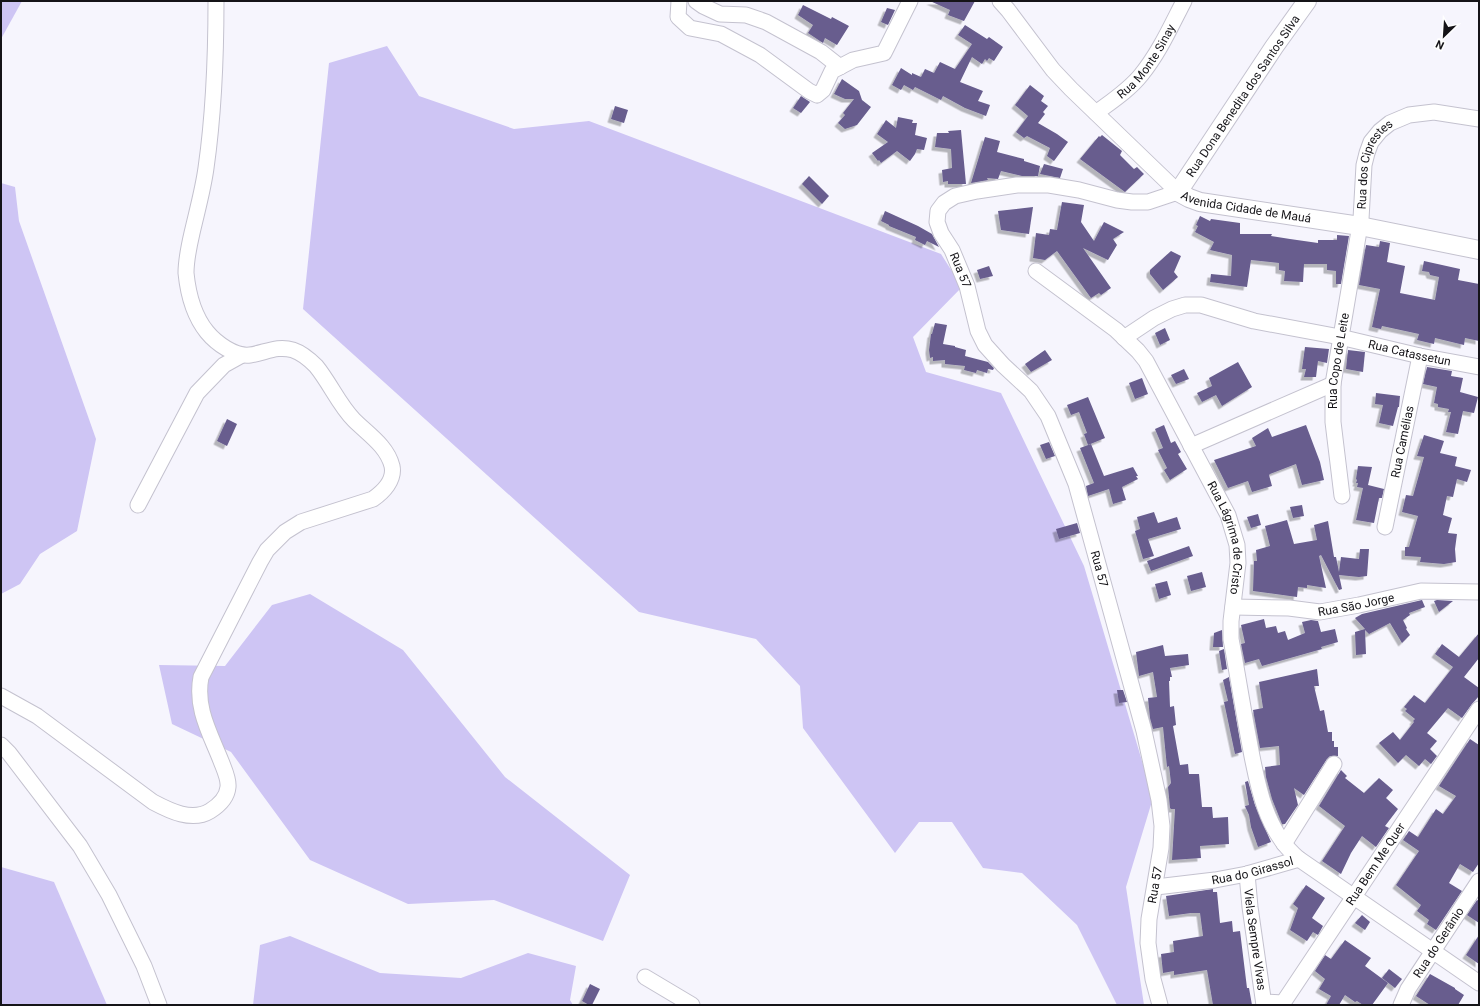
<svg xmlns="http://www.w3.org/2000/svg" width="1480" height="1006" font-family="Roboto,sans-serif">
<defs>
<filter id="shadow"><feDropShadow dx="-3.5" dy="3.5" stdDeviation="0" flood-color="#0004"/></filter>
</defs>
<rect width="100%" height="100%" fill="#f6f5fd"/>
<!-- green -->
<g fill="#cec5f4">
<path d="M1,1H22L1,39Z"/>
<path d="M387,46L419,96L514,129L589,121L941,254L962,287L913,337L926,372L1001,393L1084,566L1153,798L1126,887L1144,1005H1117L1077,925L1022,873L983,868L952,822H919L895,853L803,728L800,686L756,639L639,612L303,309L329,63Z"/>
<path d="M1,183L15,187L19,221L96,439L77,531L40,554L20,584L1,594Z"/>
<path d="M310,594L403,650L505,777L630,875L603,941L494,900L408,904L310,860L231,752L172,724L159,665L225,666L272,605Z"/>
<path d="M1,867L54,882L107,1005H1Z"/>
<path d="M290,936L380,973L461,978L528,953L576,966L570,1000L573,1005H253L260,945Z"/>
</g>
<!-- building -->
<g fill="#675d8e" filter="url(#shadow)">
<path d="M930,1H975L964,21L948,15L950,10Z"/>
<path d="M803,5L831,19L832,17L849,26L837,45L825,38L823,43L808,33L813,25L798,15Z"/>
<path d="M887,8L895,10L888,25L881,22Z"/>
<path d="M965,25L987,39L989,37L1003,47L994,61L989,58L987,61L985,59L982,64L972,57L960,82L983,91L978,101L990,105L986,116L965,108L943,96L941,100L915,87L913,90L904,85L901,90L892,85L901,68L912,75V73L921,77L925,69L934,73L940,62L955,69L972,44L958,35Z"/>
<path d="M842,79L859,91L862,100L871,107L857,125L845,129L838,123L845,115L843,113L854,99H845L834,94Z"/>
<path d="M1030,85L1044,96L1041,101L1048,106L1043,112L1045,114L1038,123L1057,134L1068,142L1054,161L1047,156L1050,148L1027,136L1024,138L1016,132L1028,116L1015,105Z"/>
<path d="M801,96L810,102L801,113L793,108Z"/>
<path d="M615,106L628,110L624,123L611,119Z"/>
<path d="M898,117L913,120L912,123H917L915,135L927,138L924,150L917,149L915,154L910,161L897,151L881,163L879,160L878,161L872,153L888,142L877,134L886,120L896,128Z"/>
<path d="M961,130L966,184H948V181L943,182L942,170L952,168L951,149L935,147L937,133H949L948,131Z"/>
<path d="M1102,135L1122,151L1120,155L1134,169L1137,167L1144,174L1125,192L1080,159L1099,136L1100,137Z"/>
<path d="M985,137L1000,141L997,152L1024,159V161L1040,166L1038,176H1022L1001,171L998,179L987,178L988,180L971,183Z"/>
<path d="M1044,164L1063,169L1060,178L1040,174Z"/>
<path d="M809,176L829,196L822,204L802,184Z"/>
<path d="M1062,202L1084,205L1081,222L1094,241L1104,222L1124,232L1113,239L1117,245L1108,260L1083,248L1111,288L1101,295L1099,293L1091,298L1057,251L1045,260L1033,258L1036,233L1049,235L1050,229L1057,230Z"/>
<path d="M1033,207L1029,234L1001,230L998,211Z"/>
<path d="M885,211L918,226L932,234L939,247L927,241L925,245L915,240L916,237L889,226V225L881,221Z"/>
<path d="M1200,216L1210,221L1211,219L1240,223V234H1272L1271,236L1290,239L1318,243V240H1337V235L1349,236L1341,284H1336V271L1327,270V264H1304L1303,282L1284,281L1285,271L1279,270V263L1251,260L1247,287L1210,282L1211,274L1231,276L1232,255L1210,250L1214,242L1195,232L1198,226L1196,225Z"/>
<path d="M1380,241L1390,243L1387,262L1405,266L1400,293L1435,300L1439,277L1430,275L1429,272L1422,271L1424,261L1460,269L1458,280L1479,284V341L1465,338L1464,345L1435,338L1434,344L1417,340L1419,334L1382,326L1381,329L1372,327L1380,289L1359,285L1366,245L1379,247Z"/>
<path d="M1171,251L1181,256L1174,272L1178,277L1163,290L1150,274V270Z"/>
<path d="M989,266L993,276L980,279L977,270Z"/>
<path d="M935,323L947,325L943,344L955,346V347L966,350L965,356L988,362L994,368L993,370L988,369L987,373L977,370L976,373L964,370L965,366L945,364V360L933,361V357L930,358L929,350L931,334H932Z"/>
<path d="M1165,328L1170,340L1160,345L1155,333Z"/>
<path d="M1305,347L1329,349L1327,363L1318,361L1316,377H1304L1306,369H1302Z"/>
<path d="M1045,350L1052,360L1031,372L1025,364Z"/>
<path d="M1348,350L1365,352L1363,372L1346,369Z"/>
<path d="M1238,362L1252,387L1222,406L1216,395L1202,402L1197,393L1212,386L1209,378Z"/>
<path d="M1427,367L1452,371L1451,376L1463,378L1460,392L1478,397L1474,413L1463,411L1458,434L1446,432L1451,412H1448L1449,409L1438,407V404L1434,403L1437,387L1423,384Z"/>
<path d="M1184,369L1189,379L1176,384L1171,375Z"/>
<path d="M1142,378L1148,394L1135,399L1129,383Z"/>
<path d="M1376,393L1400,396L1399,407H1398L1393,426L1379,423L1383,405L1375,404Z"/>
<path d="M1088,397L1105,438L1088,445L1084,434L1087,433L1079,412L1071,415L1067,405Z"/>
<path d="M227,419L237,424L227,446L217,441Z"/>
<path d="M1164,425L1171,443L1175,441L1181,452L1178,454L1187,469L1170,480L1164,470L1167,468L1158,450L1163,448L1155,429Z"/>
<path d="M1306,425L1320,462L1324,480L1302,485L1296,464L1270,474L1269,475L1272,486L1252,492L1248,481L1228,488L1214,460L1256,446L1252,438L1268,428L1272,437Z"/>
<path d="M1424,435L1444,441L1440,453L1457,457L1455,466L1471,470L1467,482L1457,479L1453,497L1447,496L1443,515L1452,518L1448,533L1457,534L1455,549L1456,562L1444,564L1420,562L1421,557L1405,556V547H1409L1418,516L1402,512L1406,495L1413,496L1424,457L1417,456Z"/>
<path d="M1049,442L1055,456L1046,459L1040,445Z"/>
<path d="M1091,444L1104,476L1133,467L1138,476H1136L1138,479L1122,487L1126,500L1113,504L1109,489L1088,496L1086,486L1094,483L1080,448Z"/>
<path d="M1358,466L1372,467L1368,485L1384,489L1382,498H1379L1374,523L1356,520L1363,488L1357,487L1358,483H1356L1357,480L1356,479Z"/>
<path d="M1302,505L1304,516L1293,518L1290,507Z"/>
<path d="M1154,512L1158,523L1177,517L1181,529L1148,539L1154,556L1143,559L1135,531L1140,529L1137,517Z"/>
<path d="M1258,514L1261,525L1251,528L1247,517Z"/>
<path d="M1287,520L1294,544L1317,540L1314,525L1328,521L1334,557H1336L1339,572L1341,557L1359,559L1360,549H1369L1367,576L1359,577L1339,575L1342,589L1339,590L1321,555L1319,556L1326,588L1307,585V588L1298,587L1297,597L1253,591L1254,561H1257L1256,550L1270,546L1265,526Z"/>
<path d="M1077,523L1080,533L1059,539L1056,529Z"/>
<path d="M1189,546L1193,556L1151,571L1147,561Z"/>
<path d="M1202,572L1206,587L1191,591L1187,576Z"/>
<path d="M1167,581L1171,595L1159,599L1155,584Z"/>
<path d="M1422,600L1425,607L1409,613L1410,615L1403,620L1407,628L1406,629L1410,635L1402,643L1390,623L1369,634L1365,630L1366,654L1356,655L1355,632L1365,629L1355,618L1362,614Z"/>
<path d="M1437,600L1453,601L1439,612L1434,601Z"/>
<path d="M1264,619L1266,628L1276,626L1278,633L1285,631L1288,640L1305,633L1302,622L1311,620L1318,621L1321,632L1335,629L1338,642L1321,647L1322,649L1262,666L1259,659L1245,663L1241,644L1245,643L1241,625Z"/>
<path d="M1222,630L1223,647H1213L1214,633Z"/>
<path d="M1479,633V658L1464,677L1479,688V696L1472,704L1462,718L1448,708L1427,733L1437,741L1430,749L1437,756L1431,764L1425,759L1419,766L1406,755L1398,763L1379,743L1393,732L1400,740L1414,722L1413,721L1415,719L1405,711L1407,709L1404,707L1414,695L1425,703L1453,667L1435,654L1442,644L1459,657Z"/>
<path d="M1163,645L1165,656L1188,654L1189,665L1170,668L1172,677H1170V681H1169L1170,707L1174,706L1176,725L1173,726L1180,765L1188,764L1189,774H1199L1202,807H1212L1213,818L1228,817L1229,844L1200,846L1201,858L1172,860L1175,809H1171L1170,808L1168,787L1171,783L1169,766L1167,767L1163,727L1153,729L1150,718L1148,698L1157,697L1153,672L1139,676L1136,652Z"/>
<path d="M1224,649L1227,669L1222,670L1219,651Z"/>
<path d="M1317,669L1319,686H1314L1320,711L1324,710L1328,732H1332V741H1334V747H1338V756H1330L1327,759L1304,795L1294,788L1298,805L1285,824H1282L1272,799L1266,777L1265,767L1280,765L1279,746L1260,748L1253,710L1263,708L1259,682Z"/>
<path d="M1229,677L1242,752L1235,754L1224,702L1228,701L1223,680Z"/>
<path d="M1117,690H1123L1127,702L1119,703Z"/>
<path d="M1470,739L1479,745V863L1473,872L1460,864L1449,883L1462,891L1436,930L1427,924L1429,920L1417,911L1421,905L1396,885L1419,851L1403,840L1409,831L1418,837L1436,809L1443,814L1456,796L1439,786Z"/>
<path d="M1341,770L1347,776L1345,778L1364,793L1379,778L1393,790L1386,798L1398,809L1385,826L1389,828L1376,847L1362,836L1351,853L1341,874L1322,861L1345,826L1319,806Z"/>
<path d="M1248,781L1255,805L1271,842L1258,847L1251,827L1249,815L1245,806L1249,805L1245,782Z"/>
<path d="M1306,885L1325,898L1312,918L1323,926L1318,935L1313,932L1307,941L1290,930L1298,908L1293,904Z"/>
<path d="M1213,889V892H1217L1220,923L1232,921L1233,932L1240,931L1247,988H1249L1252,1005H1213L1207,970L1174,975V971L1163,973L1161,954L1174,952L1173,941L1203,936L1200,913H1191L1169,916L1166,896Z"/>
<path d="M1477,900L1479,901V923L1467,915Z"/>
<path d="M1362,915L1370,922L1365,930L1355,923Z"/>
<path d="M1479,935V964L1466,955Z"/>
<path d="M1345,940L1371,958L1365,966L1388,983L1372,1005H1363L1357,1001L1355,1002L1345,995L1339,1005H1326L1331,996L1319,989L1325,979L1315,971L1325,955L1331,959Z"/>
<path d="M1389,969L1402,979L1395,988L1382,978Z"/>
<path d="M1430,974L1455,988V989L1464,995L1458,1005H1430L1416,996Z"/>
<path d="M590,984L600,989L592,1005H589L582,1001Z"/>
</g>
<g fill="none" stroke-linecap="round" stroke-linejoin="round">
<defs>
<g id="minor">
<path d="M679,1L678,17L690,28L721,34L760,55L809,91L817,95L823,90L832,71L853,60L884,53L910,1"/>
<path d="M696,1L703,6L720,14L746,15L766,22L821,52L840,67"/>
<path id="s1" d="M1000,1L1008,10L1053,70L1071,89L1178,192L1148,202H1132L1117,200L1079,190L1049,185H1017L977,191L955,196L944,203L938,211L937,222L941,233L952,250L967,286L978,331L985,345L1003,365L1031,391L1048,416L1076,484L1144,731L1159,800L1162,826L1161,848L1149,919L1148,943L1153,979L1160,1005"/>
<path id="s2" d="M1096,113C1112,101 1129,90 1141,75C1159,53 1171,26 1184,1"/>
<path id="s3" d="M1036,271L1116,330L1138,351L1146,361L1228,515L1237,545L1238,563L1231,621V639C1237,671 1242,703 1248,735C1256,777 1263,830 1299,859L1479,983"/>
<path id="s4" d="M1124,338L1154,318L1172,309L1185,305H1201L1254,321L1340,337L1420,356L1479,367"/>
<path d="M1191,446L1333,384"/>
<path id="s5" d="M1342,496L1333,422V384L1361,219L1364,165L1367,153L1371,142L1380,131L1390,123L1409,115L1434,112L1479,119"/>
<path d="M138,505L197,393L224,365L242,355"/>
<path id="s6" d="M1385,527L1420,356"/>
<path id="s7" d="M1233,607L1289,608L1320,612L1359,605L1421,591L1479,592"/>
<path d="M1,696L37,716L153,802C170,811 192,822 210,811C218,806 227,798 228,787C229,779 224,769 221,761C210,733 195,708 201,677L260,562L267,550L285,532L301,522L373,499C383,492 395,480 392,466C387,446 368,434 354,420C339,405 330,383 316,366C310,360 302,353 293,350C277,345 265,353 250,355C235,357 216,343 207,332C194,316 188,293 186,273C186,259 189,246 192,233C197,211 203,190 206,168C214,112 216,57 216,1"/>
<path d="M1,745L9,753L80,846L109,895L144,966L159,1005"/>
<path d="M1284,844L1334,764"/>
<path id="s8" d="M1247,874L1250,907L1264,1005"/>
<path id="s9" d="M1156,887L1215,880L1247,874L1299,859"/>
<path d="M645,977L692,1005"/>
<path id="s10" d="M1264,1002L1283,1003L1479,709"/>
<path id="s11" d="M1401,1005L1408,989L1479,881"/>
</g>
<g id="tertiary">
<path id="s12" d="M1307,1L1274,47L1178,192L1189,198L1200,202L1360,226L1479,250"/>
</g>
</defs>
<!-- minor casing -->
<use href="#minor" stroke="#c4c2cf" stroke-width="17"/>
<!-- tertiary casing -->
<use href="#tertiary" stroke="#c4c2cf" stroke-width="20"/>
<!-- minor -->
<use href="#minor" stroke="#fff" stroke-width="15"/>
<!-- tertiary -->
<use href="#tertiary" stroke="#fff" stroke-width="18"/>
</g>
<g text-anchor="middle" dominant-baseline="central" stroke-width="3" stroke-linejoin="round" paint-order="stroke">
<!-- street labels -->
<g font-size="12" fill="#151418" stroke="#fff">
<text stroke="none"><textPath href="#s2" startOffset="73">Rua Monte Sinay</textPath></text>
<text transform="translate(1243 96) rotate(-56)">Rua Dona Benedita dos Santos Silva</text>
<text stroke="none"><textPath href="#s5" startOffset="338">Rua dos Ciprestes</textPath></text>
<text stroke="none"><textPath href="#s12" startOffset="301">Avenida Cidade de Mauá</textPath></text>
<text stroke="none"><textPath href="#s1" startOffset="577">Rua 57</textPath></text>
<text stroke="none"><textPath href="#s4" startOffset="300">Rua Catassetun</textPath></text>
<text stroke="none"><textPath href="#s5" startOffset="136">Rua Copo de Leite</textPath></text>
<text stroke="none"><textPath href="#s6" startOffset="87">Rua Camélias</textPath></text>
<text stroke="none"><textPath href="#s3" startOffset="339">Rua Lágrima de Cristo</textPath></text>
<text stroke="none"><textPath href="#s1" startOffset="913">Rua 57</textPath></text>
<text stroke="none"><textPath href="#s7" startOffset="124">Rua São Jorge</textPath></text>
<text stroke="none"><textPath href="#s10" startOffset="186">Rua Bem Me Quer</textPath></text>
<text stroke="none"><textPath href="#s9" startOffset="98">Rua do Girassol</textPath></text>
<text transform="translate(1155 885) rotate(-80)">Rua 57</text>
<text stroke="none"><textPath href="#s8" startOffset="66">Viela Sempre Vivas</textPath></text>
<text stroke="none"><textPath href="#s11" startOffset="73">Rua do Gerânio</textPath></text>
</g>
</g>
<!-- border -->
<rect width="1480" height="1006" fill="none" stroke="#151418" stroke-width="4"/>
<!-- north arrow -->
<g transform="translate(1444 36) rotate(205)" stroke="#ffffff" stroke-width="3" paint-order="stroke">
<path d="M0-3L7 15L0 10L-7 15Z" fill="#151418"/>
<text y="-6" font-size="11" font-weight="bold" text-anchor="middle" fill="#151418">N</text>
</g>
</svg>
